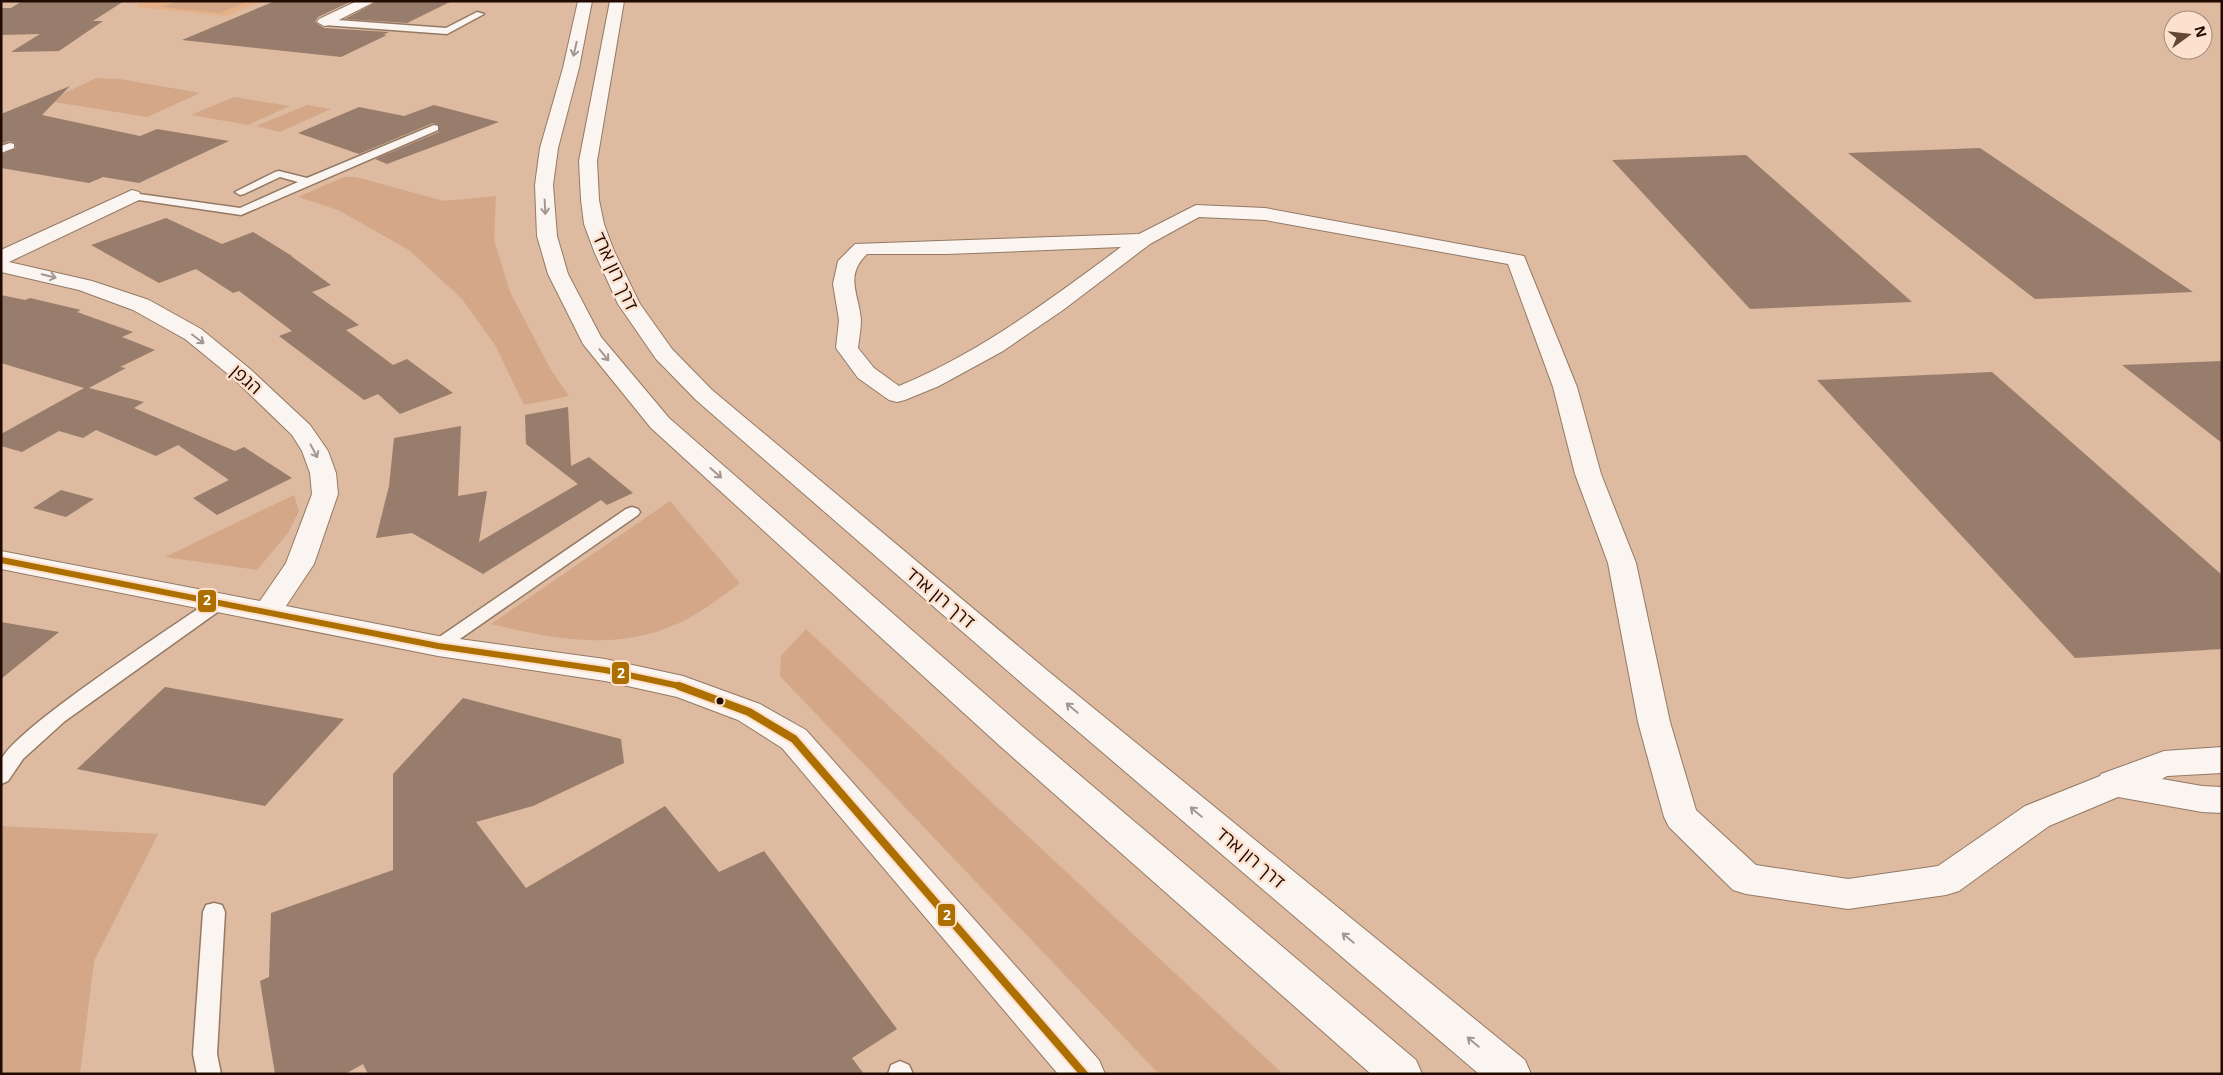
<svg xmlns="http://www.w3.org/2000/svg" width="2223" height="1075" font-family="'Open Sans','Noto Sans Hebrew',sans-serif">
<rect width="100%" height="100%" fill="#ddbaa0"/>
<!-- built -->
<path fill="#e7b188" d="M140,1H262L226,16L137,7Z"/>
<!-- green -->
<g fill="#d3a787">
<path d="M177,1H249L220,13L161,7Z"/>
<path d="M96,78L120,79L200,93L147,117L48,101Z"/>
<path d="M234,97L290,106L248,125L191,115Z"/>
<path d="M307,105L331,109L280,132L256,126Z"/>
<path d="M344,177H356L444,201L496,196L494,240L510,292L551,370L569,396L524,405L495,345L462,299L409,250L338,210L298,197Z"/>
<path d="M294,495L299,511L288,533L257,570L165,557Z"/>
<path d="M670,501L740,583C724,595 707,608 689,618C624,653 559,640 491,624Z"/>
<path d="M806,629L1283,1074H1159L780,676L781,656Z"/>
<path d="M1,826L158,834L94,961L80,1074H1Z"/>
</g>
<!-- building -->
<g fill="#987c6c">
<path d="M22,1H124L93,21H103L59,51L11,52L40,34L1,35V8H11Z"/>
<path d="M275,1H352L318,17L315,22L324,28L389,32L383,35H387L341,57L182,40Z"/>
<path d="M378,1H452L407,23L345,19Z"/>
<path d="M70,86L42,115L140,136L157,129L229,141L139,183L103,177L89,183L1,168V155L16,148L14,142L9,141L1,144V114Z"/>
<path d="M434,105L499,122L387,164L375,159L439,132V125L433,123L359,154L298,133L359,107L404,116Z"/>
<path d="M1980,148L2193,292L2035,299L1848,153Z"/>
<path d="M1746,155L1912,302L1750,309L1612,160Z"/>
<path d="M166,218L222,244L253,232L292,256H291L331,285L312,292L359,325L346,330L393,365L407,359L453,393L400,414L378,394L364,400L279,336L292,331L239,291L233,293L196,269L159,283L91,245Z"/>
<path d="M1,295L25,300L30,298L81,310L77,312L133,332L122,337L155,350L120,367L126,368L89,388L144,402L134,408L235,451L244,447L292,478L217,515L193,498L229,480L178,445L156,456L96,430L83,438L59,431L22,452L1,446V434L84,388L1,363Z"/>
<path d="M2222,361V443L2122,365Z"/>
<path d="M1992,372L2222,575V649L2075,658L1817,380Z"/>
<path d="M568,407L571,466L589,457L633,493L607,505L601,500L483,574L412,533L376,538L389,486L394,438L461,426L458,496L487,491L479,542L578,484L526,444L525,415Z"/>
<path d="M61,490L94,499L66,517L33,508Z"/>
<path d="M1,622L59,632L1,679Z"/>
<path d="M165,687L344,719L265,806L77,769Z"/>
<path d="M463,698L621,739L624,763L533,806L476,822L526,888L665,806L719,872L764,851L897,1029L852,1058L864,1074H368L363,1064L345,1074H275L260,981L269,977L271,913L393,870V774Z"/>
</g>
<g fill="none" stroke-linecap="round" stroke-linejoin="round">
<defs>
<g id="lane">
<path d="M477,12L484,14L447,34L324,25L320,22L324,19L446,28Z"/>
<path d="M434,125L438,126V130L241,215L132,199L126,196L132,193L240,208L298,182L280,177L244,194L240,195L235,192L275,172L279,171L307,178Z"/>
<path d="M10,143L14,144V148L1,153V146Z"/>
<path d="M632,507L638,509L640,512L638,515L444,650L438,652L432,650L429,646L432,642L626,509Z"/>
<path d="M220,596L226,598L229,602L226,606L65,721L23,759L8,781L1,784C1,777 0,767 1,761C9,732 181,621 214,598Z"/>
<path d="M214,903L222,905L225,912L217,1054L221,1074H197L193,1054L203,912L206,905Z"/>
<path d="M900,1061L909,1065L913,1074H888L891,1065Z"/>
</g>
<g id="street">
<path d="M357,1H376L329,25L324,26L317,22L319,19Z"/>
<path d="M132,190L139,192L141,196L139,200L9,262L92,281L149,300L201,329L250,369L310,425L328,451L336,473L338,494L314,564L286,606L438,636L605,659L683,676L760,704L806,730L1099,1060L1105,1074H1058L782,748L738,720L677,697L605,681L438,656L1,569V551L260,601L286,563L312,494L310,473L302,451L292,435L234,379L185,339L133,310L79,290L1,272V250Z"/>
<path d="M1196,205L1265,208L1524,256L1577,387L1601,474L1636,563L1670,722L1696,810L1756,865L1848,879L1938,866L2025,806L2100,776L2101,774L2164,751L2222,747V773L2167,776L2162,779L2202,786L2222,787V813L2202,812L2118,797L2049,826L1959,891L1946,895L1848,909L1746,894L1733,890L1669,827L1664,817L1638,722L1608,563L1575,474L1553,387L1508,264L1265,220L1199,217L1150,244L1063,310L1003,351L939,386L905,400L897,402L889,400L858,378L836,348L839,320L833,284L838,261L855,244L1139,234ZM1121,247C1051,299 981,352 899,386L874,368L858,348C859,339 861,329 861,320C859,294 844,276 867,254H947Z"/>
</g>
<g id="secondary">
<path d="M578,1H592L579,68L558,148L553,185L557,236L568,274L601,337L669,418L1024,728L1416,1060L1422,1074H1371L1000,746L651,428L583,344L548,274L537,236L535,185L540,148L563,68Z"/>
<path d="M610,1H624L597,161L599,200L604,224L614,251L640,304L672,349L712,390L1048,671L1525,1060L1531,1074H1479L1026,687L696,400L656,359L618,304L594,251L584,224L581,200L579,161Z"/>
</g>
</defs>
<!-- lane casing -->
<use href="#lane" stroke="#947a64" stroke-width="3"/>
<!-- street casing -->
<use href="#street" stroke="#947a64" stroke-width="2"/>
<!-- secondary casing -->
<use href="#secondary" stroke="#947a64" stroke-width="2"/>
<!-- lane -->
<use href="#lane" fill="#faf5f1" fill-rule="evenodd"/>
<!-- street -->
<use href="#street" fill="#faf5f1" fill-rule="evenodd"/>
<!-- secondary -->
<use href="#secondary" fill="#faf5f1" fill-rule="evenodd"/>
<defs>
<path id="bus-1-far1" d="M1,560L438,646L605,670L684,687"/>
<path id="bus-1" d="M679,686L749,712L794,739L1084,1074"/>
</defs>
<!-- bus-1-far1 casing -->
<use href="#bus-1-far1" stroke="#fce1ce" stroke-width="10"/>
<!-- bus-1 casing -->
<use href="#bus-1" stroke="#fce1ce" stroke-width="12"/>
<!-- bus-1-far1 -->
<use href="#bus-1-far1" stroke="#ac6f00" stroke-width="6"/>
<!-- bus-1 -->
<use href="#bus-1" stroke="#ac6f00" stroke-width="8"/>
</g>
<!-- one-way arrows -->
<defs><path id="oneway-shaft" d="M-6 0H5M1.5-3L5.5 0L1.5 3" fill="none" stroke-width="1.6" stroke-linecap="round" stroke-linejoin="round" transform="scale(1.25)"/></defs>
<g stroke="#a39791">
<use href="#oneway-shaft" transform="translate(575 49) rotate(103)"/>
<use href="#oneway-shaft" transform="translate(545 207) rotate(87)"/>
<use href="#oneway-shaft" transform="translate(49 276) rotate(14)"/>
<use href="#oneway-shaft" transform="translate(198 339) rotate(37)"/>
<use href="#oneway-shaft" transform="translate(604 355) rotate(51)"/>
<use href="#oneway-shaft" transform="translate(314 451) rotate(62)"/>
<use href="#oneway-shaft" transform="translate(716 473) rotate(42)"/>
<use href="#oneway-shaft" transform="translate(1072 708) rotate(-140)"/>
<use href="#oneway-shaft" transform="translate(1196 812) rotate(-140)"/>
<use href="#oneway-shaft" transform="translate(1348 938) rotate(-140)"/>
<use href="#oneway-shaft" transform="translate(1473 1042) rotate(-140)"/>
</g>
<!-- markers -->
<circle fill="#210a00" stroke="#fce1ce" stroke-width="2" cx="720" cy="701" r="4.5"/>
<g text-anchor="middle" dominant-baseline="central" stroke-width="5" stroke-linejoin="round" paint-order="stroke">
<!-- street labels -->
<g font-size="18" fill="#210a00" stroke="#fce1ce">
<text transform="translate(616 271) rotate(65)">דרך רון ארד</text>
<text transform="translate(247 379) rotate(42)">הגפן</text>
<text transform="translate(941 597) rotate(40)">דרך רון ארד</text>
<text transform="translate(1251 857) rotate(40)">דרך רון ארד</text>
</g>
</g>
<g stroke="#fce1ce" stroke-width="2">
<rect x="197" y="589" width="20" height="24" rx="5" fill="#ac6f00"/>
<rect x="611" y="661" width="19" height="24" rx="5" fill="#ac6f00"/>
<rect x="937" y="903" width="19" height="24" rx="5" fill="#ac6f00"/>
</g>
<g font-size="14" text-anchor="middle" font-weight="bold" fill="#fff">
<text x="207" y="605">2</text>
<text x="621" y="678">2</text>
<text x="947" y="920">2</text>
</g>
<!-- border -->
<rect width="2223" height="1075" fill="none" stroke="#210a00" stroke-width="5"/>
<!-- north arrow -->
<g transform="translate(2188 35) rotate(75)"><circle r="24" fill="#fce1ce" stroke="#a48b7c"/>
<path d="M0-4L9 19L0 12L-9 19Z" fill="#634838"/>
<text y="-8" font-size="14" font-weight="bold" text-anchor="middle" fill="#210a00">N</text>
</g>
</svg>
